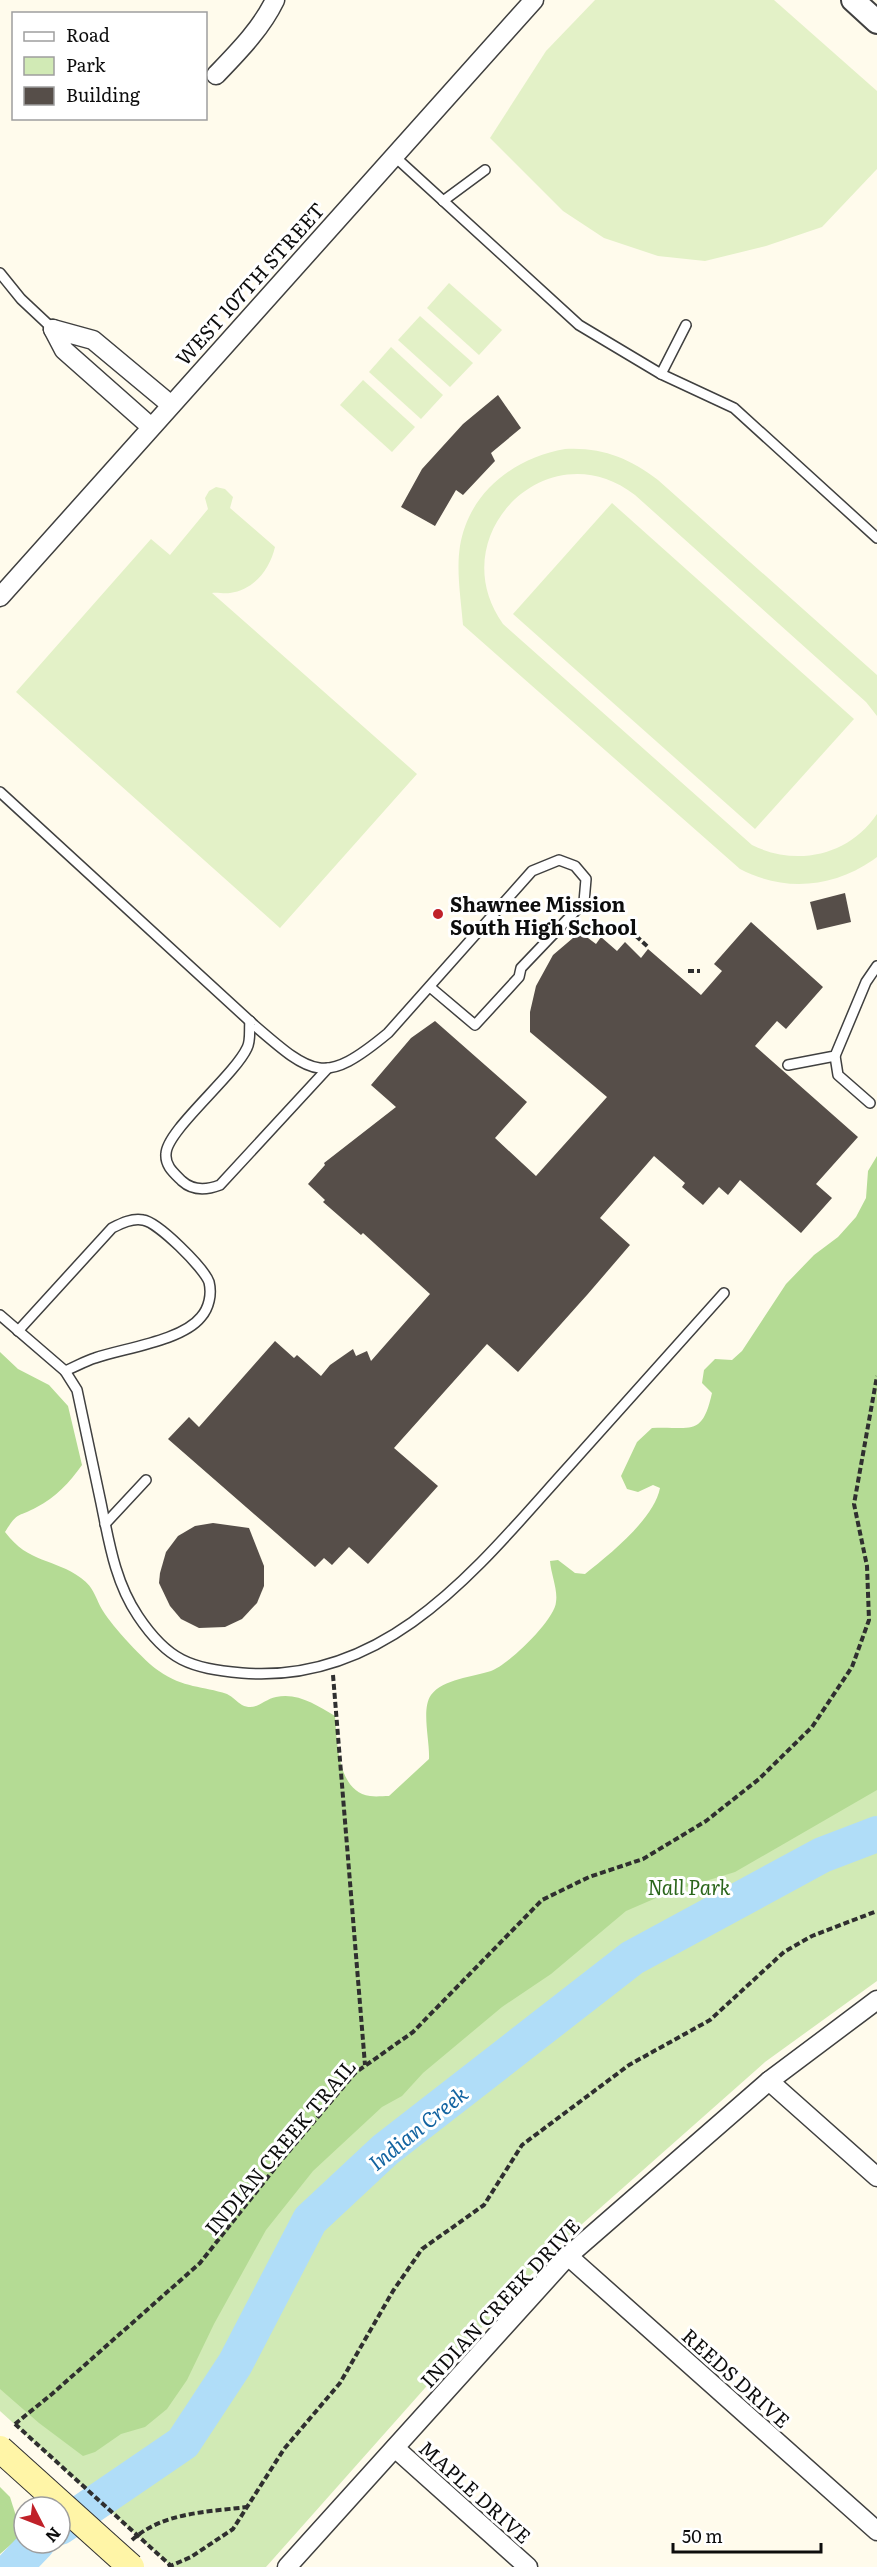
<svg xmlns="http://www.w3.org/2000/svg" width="877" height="2567" font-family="Literata,serif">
<rect width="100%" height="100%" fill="#fffbec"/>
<!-- green -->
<path fill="#d1eab5" d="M877,1226V1981L765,2062L564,2240L433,2379L266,2567H172L0,2411V2364Z"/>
<!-- forest -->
<g fill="#b4db94">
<path d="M877,1156V1790L735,1872L670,1892L626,1911L551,1974L502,2007L423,2073L402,2096L382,2107L313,2171L266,2230L214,2324L187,2380L167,2409L145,2427L121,2434L95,2452L83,2456L39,2423L0,2389V1352L18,1369L49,1385L68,1406L82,1465C70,1482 55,1498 37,1507C17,1518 18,1511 5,1532C29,1564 54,1558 81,1578C95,1588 95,1598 103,1611C112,1626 145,1662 159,1671C183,1688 203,1686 227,1694C233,1697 237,1702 242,1705C256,1712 264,1699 276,1697C297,1692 317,1705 335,1716C337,1740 337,1792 370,1796C376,1797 383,1796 389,1796L429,1759C430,1741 421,1709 431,1695C443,1679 473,1677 491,1671C507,1666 555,1620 556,1602C558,1590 551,1574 550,1561L558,1560L575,1573L585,1574C610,1554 654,1519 660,1488L653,1485L638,1492L627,1489L621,1476L637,1442L652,1428C691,1426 702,1438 712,1393L702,1383L704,1370L715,1359L732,1360L742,1351L786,1284L814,1255L838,1237L856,1217L866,1198L868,1171Z"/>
<path d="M0,2487L10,2497L22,2535L0,2554Z"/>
</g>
<!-- pitch -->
<g fill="#e3f1c7">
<path d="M595,0H774L877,91V169L822,227L766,246L705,261L658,256L604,238L563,211L490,138L546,51Z"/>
<path d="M449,283L502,330L479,355L427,308Z"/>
<path d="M420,316L473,363L450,387L398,340Z"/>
<path d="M391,347L443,395L421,419L369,372Z"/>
<path d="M363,380L415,427L392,452L340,405Z"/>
<path d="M565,449C602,447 629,458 658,480L877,675V716L866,702L635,495C549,428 440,535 503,624L752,845C796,867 849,856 877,814V857L873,860C832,888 784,892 740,869L463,625C461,599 456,571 460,546C469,492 514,458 565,449Z"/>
<path d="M216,487L225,489L233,497L230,508L275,547C270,569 254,590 230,593C224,594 217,592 212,593L417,774L280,928L16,692L151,539L170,555L208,509L205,498L209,491Z"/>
<path d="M612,503L854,719L755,829L513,614Z"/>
</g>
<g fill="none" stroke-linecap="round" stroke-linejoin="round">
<!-- river -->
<g stroke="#b0ddf8" stroke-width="36">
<path d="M60,2527L183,2443L235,2364L310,2220L385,2150L632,1958L822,1855L877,1834"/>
<path d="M14,2567L37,2543"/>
</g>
</g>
<!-- building -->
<g fill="#564e49">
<path d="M498,395L521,428L491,453L495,461L463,495L456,490L435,526L401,507L422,469L463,424Z"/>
<path d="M845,893L851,922L817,930L810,902Z"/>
<path d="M751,922L823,987L786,1029L777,1021L755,1046L858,1137L816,1184L832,1198L801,1233L740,1180L728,1195L719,1187L703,1205L682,1187L685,1183L654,1156L600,1218L630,1245L587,1295L518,1372L487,1344L394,1448L438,1486L368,1564L349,1547L332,1565L324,1558L315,1567L168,1439L189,1417L199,1427L275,1341L294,1358L297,1355L321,1376L330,1365L353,1349L356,1356L367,1351L371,1361L430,1294L363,1233L361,1235L323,1202L325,1200L308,1184L325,1165L324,1163L396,1107L371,1085L411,1038L435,1021L527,1102L495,1138L536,1176L607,1097L530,1032V1012L536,986L553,955L580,932L596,944L601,937L617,951L625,942L641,958L648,949L701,995L722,971L714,964Z"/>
<path d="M213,1523L249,1528L264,1566V1586L257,1603L242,1619L225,1627L199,1628L181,1619L170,1606L159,1583L160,1573L166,1552L178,1536L195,1526Z"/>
</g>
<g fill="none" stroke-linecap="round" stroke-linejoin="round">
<defs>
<g id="service">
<path d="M393,155L579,325L661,374L734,408L877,538"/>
<path d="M443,201L485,170"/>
<path d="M0,273L21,299L53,329"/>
<path d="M661,374L686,325"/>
<path d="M0,792L254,1025C313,1076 324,1086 388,1033L532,871L559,860L575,866L586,879L584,902L521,968L519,977L475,1025L430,987"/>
<path d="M250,1021C249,1029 251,1041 247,1048C234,1076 166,1131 166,1154C165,1166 174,1173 182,1181C193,1191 207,1190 220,1185L328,1068"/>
<path d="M835,1056L838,1075L870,1103"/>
<path d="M788,1065L835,1056L866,982L877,966"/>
<path d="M0,1315L65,1371L77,1390C85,1428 93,1465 101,1503C109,1542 115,1582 138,1616C168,1661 190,1668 242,1673C390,1685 481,1563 570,1465C621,1408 673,1350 724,1293"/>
<path d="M18,1331L112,1228C122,1223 132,1218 143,1220C158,1222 204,1268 209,1282C212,1294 209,1308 201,1317C182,1341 124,1348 95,1358C85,1361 75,1367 65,1371"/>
<path d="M105,1524L146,1480"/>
</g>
<g id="minor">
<path d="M216,75C238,52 261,29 275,0"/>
<path d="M53,329L93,340L171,405"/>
<path d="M53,329L64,350L151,427"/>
<path d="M0,597L534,0"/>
<path d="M769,2081L877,2177"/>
<path d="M568,2256L877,2531"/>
<path d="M395,2448L528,2567"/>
<path d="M287,2567L568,2256L769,2081L877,2000"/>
</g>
<path id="tertiary" d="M853,0L877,22"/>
</defs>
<!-- service casing -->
<use href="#service" stroke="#404040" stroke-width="12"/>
<!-- minor casing -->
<use href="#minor" stroke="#404040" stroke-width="21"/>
<!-- tertiary casing -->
<use href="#tertiary" stroke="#404040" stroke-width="26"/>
<!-- path -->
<g stroke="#2f2f2f" stroke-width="4" stroke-dasharray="6 3" stroke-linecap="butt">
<path d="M636,936L648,947"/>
<path d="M688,971H700"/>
<path d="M333,1675L365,2065"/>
<path d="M15,2424L52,2394L200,2263L279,2163L355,2073L413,2032L542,1900L589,1877L643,1859L706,1821L759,1779L812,1727L852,1667L869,1620L867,1566L854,1504L877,1376"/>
<path d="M132,2540C163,2512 208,2512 247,2507"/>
<path d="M168,2567L191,2557L233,2529L284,2449L340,2383L393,2291L422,2249L484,2205L522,2145L629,2065L710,2020L784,1952L812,1936L877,1911"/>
</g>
<!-- service -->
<use href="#service" stroke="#fff" stroke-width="9"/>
<!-- minor -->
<use href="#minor" stroke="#fff" stroke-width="18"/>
<!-- tertiary -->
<use href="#tertiary" stroke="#fff" stroke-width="22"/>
<defs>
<path id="secondary-bridge" d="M0,2449L131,2567"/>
</defs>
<!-- secondary-bridge casing -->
<use href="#secondary-bridge" stroke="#2f2f2f" stroke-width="28" stroke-linecap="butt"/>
<!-- path-bridge -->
<path stroke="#2f2f2f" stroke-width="4" stroke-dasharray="6 3" stroke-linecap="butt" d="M15,2424L170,2565"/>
<!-- secondary-bridge -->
<use href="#secondary-bridge" stroke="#fff5a7" stroke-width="26"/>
</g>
<!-- markers -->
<circle fill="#c02129" stroke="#fff" stroke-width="2" cx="438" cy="914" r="6"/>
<g text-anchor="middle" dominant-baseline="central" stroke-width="6" stroke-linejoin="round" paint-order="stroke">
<!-- street labels -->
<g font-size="20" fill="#0d0d0d" stroke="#fff">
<text transform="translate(249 283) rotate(-48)">WEST 107TH STREET</text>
<text transform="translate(279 2146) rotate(-50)">INDIAN CREEK TRAIL</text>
<text transform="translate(499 2302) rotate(-47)">INDIAN CREEK DRIVE</text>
<text transform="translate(737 2377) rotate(42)">REEDS DRIVE</text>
<text transform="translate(476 2491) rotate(42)">MAPLE DRIVE</text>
</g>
<!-- poi labels -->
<g font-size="20" font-weight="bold" fill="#0d0d0d" stroke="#fff" text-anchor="start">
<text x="450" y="903">Shawnee Mission<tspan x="450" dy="23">South High School</tspan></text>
</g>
<!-- park labels -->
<g font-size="20" font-style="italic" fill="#2b661b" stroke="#fff">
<text x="689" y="1886">Nall Park</text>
</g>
<!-- water labels -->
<g font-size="21" font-style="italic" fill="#1364a1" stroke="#fff">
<text transform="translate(417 2127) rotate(-39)">Indian Creek</text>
</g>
</g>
<!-- legend -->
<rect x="12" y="12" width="195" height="108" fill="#ffffff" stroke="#9e9e9e" stroke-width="1.5"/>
<rect x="24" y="32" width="30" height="9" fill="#ffffff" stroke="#9e9e9e" stroke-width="1.5"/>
<text x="66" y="42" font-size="18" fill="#0d0d0d">Road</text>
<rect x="24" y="57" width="30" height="18" fill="#d1eab5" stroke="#9e9e9e" stroke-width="1.5"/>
<text x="66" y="72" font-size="18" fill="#0d0d0d">Park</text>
<rect x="24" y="87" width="30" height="18" fill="#564e49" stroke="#9e9e9e" stroke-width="1.5"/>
<text x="66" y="102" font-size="18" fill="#0d0d0d">Building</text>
<!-- north arrow -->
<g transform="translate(42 2525) rotate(132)"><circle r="28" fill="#ffffff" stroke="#9e9e9e" stroke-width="1.5"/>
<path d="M0-4.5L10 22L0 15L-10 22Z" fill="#c02129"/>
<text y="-9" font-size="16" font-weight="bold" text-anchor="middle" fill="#0d0d0d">N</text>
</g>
<!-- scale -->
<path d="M673 2543v9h148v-9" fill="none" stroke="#0d0d0d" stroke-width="3"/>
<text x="682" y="2543" font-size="18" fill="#0d0d0d" stroke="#ffffff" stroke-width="4.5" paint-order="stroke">50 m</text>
</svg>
